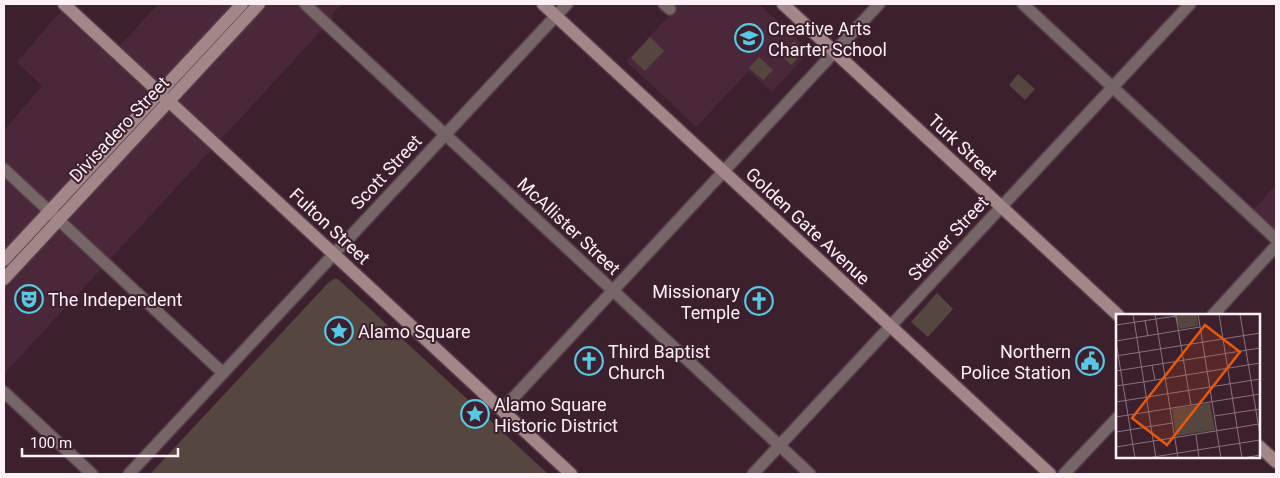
<svg xmlns="http://www.w3.org/2000/svg" width="1280" height="478" font-family="Roboto,sans-serif">
<rect width="100%" height="100%" fill="#3c202e"/>
<!-- built -->
<g fill="#4a2739">
<path d="M158,4H342L331,15L333,18L4,374V130L42,86L17,62L66,5L115,51Z"/>
<path d="M677,4H759L810,51L772,92L749,71L696,127L626,61L669,16L667,14Z"/>
<path d="M1276,185V233L1253,210Z"/>
</g>
<!-- green -->
<g fill="#564640">
<path d="M650,37L664,51L645,71L631,58Z"/>
<path d="M794,41L805,51L791,65L781,55Z"/>
<path d="M759,57L773,70L763,80L749,68Z"/>
<path d="M1018,74L1035,89L1025,100L1009,85Z"/>
<path d="M336,278L340,281L548,474H150L329,282Z"/>
<path d="M937,293L953,309L928,337L911,322Z"/>
</g>
<g fill="none" stroke-linecap="round" stroke-linejoin="round">
<defs>
<g id="street">
<path d="M305,4L810,474"/>
<path d="M664,4L670,9"/>
<path d="M1023,4L1276,239"/>
<path d="M4,169L223,373"/>
<path d="M1212,316L1276,246"/>
<path d="M4,392L92,474"/>
<path d="M502,410L879,4"/>
<path d="M129,474L567,4"/>
<path d="M753,474L1190,4"/>
<path d="M1064,474L1118,417"/>
</g>
<g id="secondary">
<path d="M64,4L571,474"/>
<path d="M543,4L1050,474"/>
<path d="M783,4L1119,316"/>
<path d="M4,260L242,4"/>
<path d="M4,279L259,4"/>
<path d="M1259,446L1276,462"/>
</g>
</defs>
<!-- street casing -->
<use href="#street" stroke="#573d4a" stroke-width="14"/>
<!-- secondary casing -->
<use href="#secondary" stroke="#573d4a" stroke-width="15"/>
<!-- street -->
<use href="#street" stroke="#776667" stroke-width="11"/>
<!-- secondary -->
<use href="#secondary" stroke="#a38788" stroke-width="12"/>
</g>
<!-- icons -->
<defs>
<symbol id="school-ring" viewBox="-11 -11 22 22"><circle r="9.5" fill="#3c202e" stroke="#59c8e5" stroke-width="1.5"/><path d="M0-5L7-2L0 1L-7-2ZM-4 1L0 2.5L4 1V4Q0 6-4 4Z" fill="#59c8e5"/></symbol>
<symbol id="theatre-ring" viewBox="-11 -11 22 22"><circle r="9.5" fill="#3c202e" stroke="#59c8e5" stroke-width="1.5"/><path d="M-5-5.5Q0-4 5-5.5V0Q5 5 0 6Q-5 5-5 0ZM-3.3-2.5H-1v1.5H-3.3ZM1-2.5H3.3v1.5H1ZM-2.8 1Q0 5.5 2.8 1Z" fill="#59c8e5"/></symbol>
<symbol id="church-ring" viewBox="-11 -11 22 22"><circle r="9.5" fill="#3c202e" stroke="#59c8e5" stroke-width="1.5"/><path d="M-1.2-6h2.4v3.5h3.3v2.4h-3.3V6h-2.4V-.1h-3.3v-2.4h3.3Z" fill="#59c8e5"/></symbol>
<symbol id="sight-ring" viewBox="-11 -11 22 22"><circle r="9.5" fill="#3c202e" stroke="#59c8e5" stroke-width="1.5"/><path d="M0-6L1.8-2.2L6-1.7L2.9 1.2L3.7 5.4L0 3.3L-3.7 5.4L-2.9 1.2L-6-1.7L-1.8-2.2Z" fill="#59c8e5"/></symbol>
<symbol id="civic-ring" viewBox="-11 -11 22 22"><circle r="9.5" fill="#3c202e" stroke="#59c8e5" stroke-width="1.5"/><path d="M-.6-6.5H3V-4.5H.6V-3L4-1V1h2V6H-6V1h2V-1L-.6-3ZM-1.2 2.5V6h2.4V2.5Z" fill="#59c8e5"/></symbol>
</defs>
<g fill-rule="evenodd">
<use href="#school-ring" x="733" y="22" width="32" height="32"/>
<use href="#theatre-ring" x="13" y="283" width="32" height="32"/>
<use href="#church-ring" x="743" y="285" width="32" height="32"/>
<use href="#sight-ring" x="323" y="315" width="32" height="32"/>
<use href="#church-ring" x="573" y="345" width="32" height="32"/>
<use href="#civic-ring" x="1074" y="345" width="32" height="32"/>
<use href="#sight-ring" x="459" y="398" width="32" height="32"/>
</g>
<g text-anchor="middle" dominant-baseline="central" stroke-width="4" stroke-linejoin="round" paint-order="stroke">
<!-- poi labels -->
<g font-size="18" fill="#ffeff6" stroke="#3c202e" text-anchor="start">
<text x="768" y="28">Creative Arts<tspan x="768" dy="21">Charter School</tspan></text>
<text x="740" y="291" text-anchor="end">Missionary<tspan x="740" dy="21">Temple</tspan></text>
<text x="48" y="299">The Independent</text>
<text x="358" y="331">Alamo Square</text>
<text x="608" y="351">Third Baptist<tspan x="608" dy="21">Church</tspan></text>
<text x="1071" y="351" text-anchor="end">Northern<tspan x="1071" dy="21">Police Station</tspan></text>
<text x="494" y="404">Alamo Square<tspan x="494" dy="21">Historic District</tspan></text>
</g>
<!-- street labels -->
<g font-size="18" fill="#ffeff6" stroke="#3c202e">
<text transform="translate(119 129) rotate(-47)">Divisadero Street</text>
<text transform="translate(963 147) rotate(43)">Turk Street</text>
<text transform="translate(386 172) rotate(-47)">Scott Street</text>
<text transform="translate(330 226) rotate(43)">Fulton Street</text>
<text transform="translate(569 226) rotate(43)">McAllister Street</text>
<text transform="translate(808 226) rotate(43)">Golden Gate Avenue</text>
<text transform="translate(948 238) rotate(-47)">Steiner Street</text>
</g>
</g>
<!-- overview -->
<g transform="translate(1116 314)">
<rect width="144" height="144" fill="#3c202e"/>
<path d="M57,0H81L82,12L64,15ZM94,89L99,116L60,122L56,95Z" fill="#564640"/>
<path fill="none" stroke="#8a737e" stroke-width="1" d="M17,0L40,144M39,0L62,144M82,0L105,144M103,0L126,144M124,0L144,121M29,7L32,22M0,11L60,2L75,91M0,27L84,13M0,28L19,144M0,42L144,19M36,51L39,66M0,57L144,34M27,68L144,49M0,72L27,68M0,88L144,65M98,102L144,95M0,103L144,80M0,118L56,109M80,121L83,144M0,133L143,110M31,144L144,126M127,144L144,141"/>
<path fill="#e8590c" fill-opacity="0.15" stroke="#e8590c" stroke-width="2.5" d="M89,11L124,38L51,131L16,104Z"/>
<rect width="144" height="144" fill="none" stroke="#ffeff6" stroke-width="2.5"/>
</g>
<!-- border -->
<rect width="1280" height="478" fill="none" stroke="#ffeff6" stroke-width="10"/>
<!-- scale -->
<path d="M22 448v8h156v-8" fill="none" stroke="#ffeff6" stroke-width="2.5"/>
<text x="30" y="448" font-size="15" fill="#ffeff6" stroke="#3c202e" stroke-width="4" paint-order="stroke">100 m</text>
</svg>
